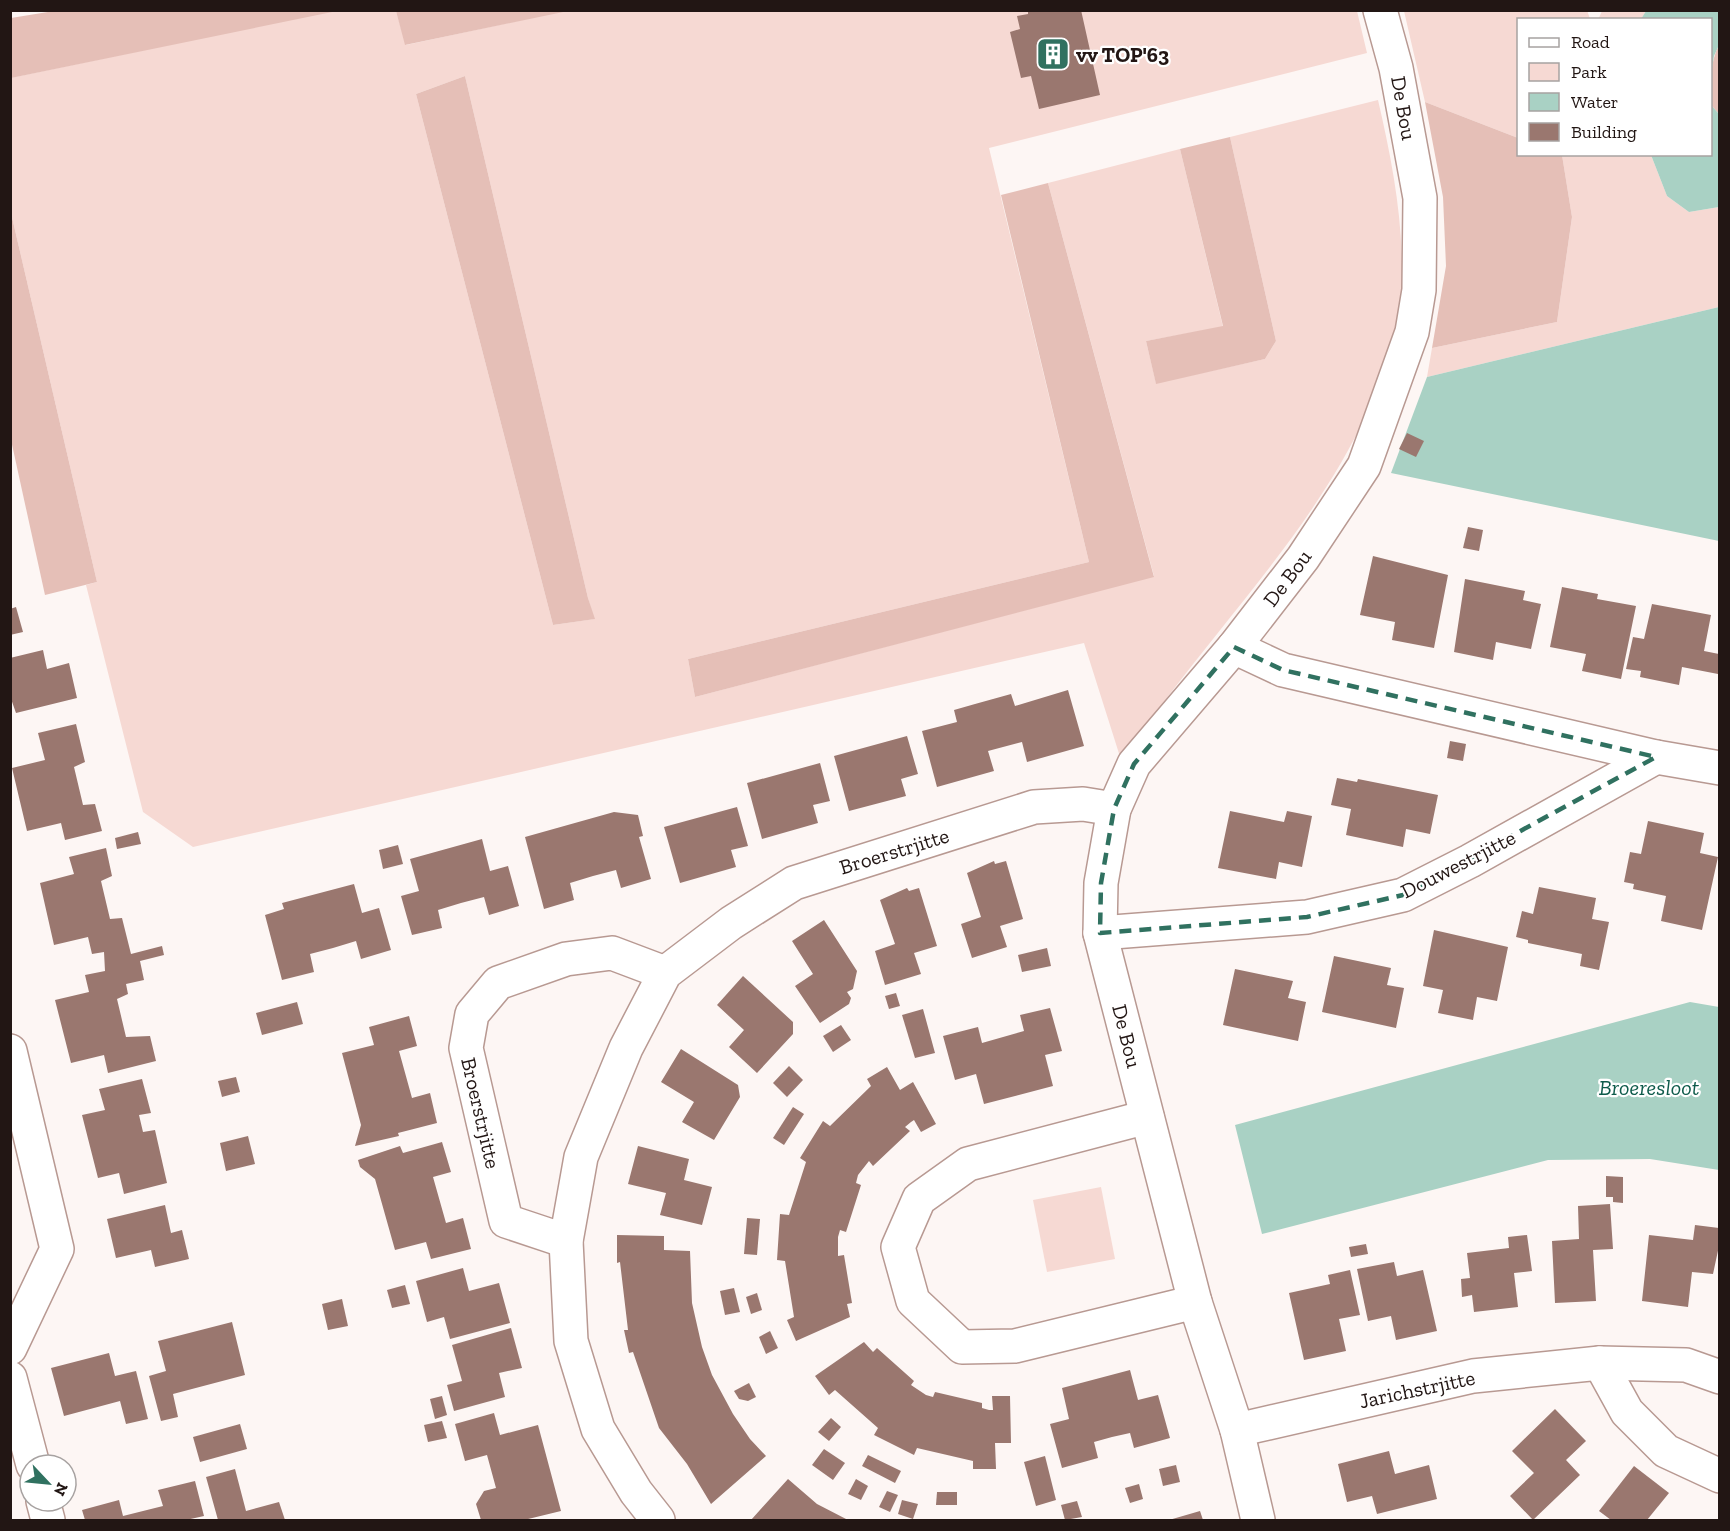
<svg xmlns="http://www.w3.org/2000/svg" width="1730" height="1531" font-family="'Zilla Slab',serif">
<rect width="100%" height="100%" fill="#fdf6f4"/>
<!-- green -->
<g fill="#f6d9d3" fill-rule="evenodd">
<path d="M337,10L396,11L406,45L568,10L1357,11L1367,53L989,148L1089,562L688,659L695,697L1154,576L1048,183L1180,149L1223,327L1146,341L1156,383L1265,359L1276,341L1230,137L1378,100C1391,156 1402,212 1402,270C1401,282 1403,295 1401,306C1373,464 1255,580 1163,703C1148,722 1135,743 1122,763L1084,643L193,847L143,812L86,585L97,582L11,213L10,78ZM465,76L588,598L594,619L553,625L416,94Z"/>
<path d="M1587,10L1590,19L1518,20V138L1425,102L1404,11Z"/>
<path d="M1602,11H1646L1641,19L1598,20Z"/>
<path d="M1562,155H1651L1667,196L1689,212L1719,207V307L1427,377L1432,348L1557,322L1572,217Z"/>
<path d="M1101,1187L1115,1259L1047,1272L1033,1200Z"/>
</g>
<!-- forest -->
<g fill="#e5bfb7">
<path d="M54,11V10L337,11L11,78V18Z"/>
<path d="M396,11V10L568,11L405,45Z"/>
<path d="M1719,45V114L1711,105C1711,84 1709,64 1719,45Z"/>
<path d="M465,76L588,598L595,619L553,625L416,94Z"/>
<path d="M1425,102L1518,138V154L1562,155L1572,217L1557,322L1432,348L1446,266L1443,197Z"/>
<path d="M1230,137L1276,341L1265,359L1156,384L1146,341L1223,326L1180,149Z"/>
<path d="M1048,183L1154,577L695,697L688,659L1089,562L1001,195Z"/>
<path d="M11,213L97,582L45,595L11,440Z"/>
</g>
<!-- water -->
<g fill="#a9d1c4">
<path d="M1646,11H1719V45L1714,56L1711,74L1710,20L1641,19Z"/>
<path d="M1711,105L1719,114V207L1689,212L1667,196L1651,155L1710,154Z"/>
<path d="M1719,307V541L1391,473L1427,377Z"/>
<path d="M1690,1002L1719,1007V1170L1650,1159L1548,1160L1262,1234L1235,1125Z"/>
</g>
<!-- building -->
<g fill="#9a776f">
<path d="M1028,10H1081L1100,95L1039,109L1031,76L1021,78L1010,32L1020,29L1017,16L1028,14Z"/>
<path d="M1407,433L1424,441L1416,457L1399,449Z"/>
<path d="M1468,527L1483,530L1479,551L1463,548Z"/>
<path d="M1373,556L1448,575L1434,648L1392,640L1395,622L1360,615Z"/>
<path d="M1465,579L1525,591L1523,600L1541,604L1531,649L1496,642L1493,660L1454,652Z"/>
<path d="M1562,587L1598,594L1597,599L1636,606L1621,679L1582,671L1586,654L1550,647Z"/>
<path d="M1652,604L1711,615L1704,651L1719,654L1718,674L1682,667L1679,685L1640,677L1641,671L1626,669L1633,637L1644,639Z"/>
<path d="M16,607L23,632L10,635V609Z"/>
<path d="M43,650L47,669L69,663L77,698L16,713L10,696V658Z"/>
<path d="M1068,690L1084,746L1027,762L1022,742L988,751L994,771L937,787L922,731L957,722L954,710L975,704L1011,694L1015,706Z"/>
<path d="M76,724L85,762L74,767L83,805L95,804L102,831L65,840L61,823L27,831L12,768L45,760L38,733Z"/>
<path d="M907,736L918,774L901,779L906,796L849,811L834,756Z"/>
<path d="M1450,741L1466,744L1463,761L1447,758Z"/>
<path d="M820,763L830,801L813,805L818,823L762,839L747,783Z"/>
<path d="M1337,778L1357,782L1358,779L1438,795L1430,834L1406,829L1403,847L1346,835L1351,809L1331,805Z"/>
<path d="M737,807L748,846L731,850L736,867L680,883L664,827Z"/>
<path d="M1230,811L1284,822L1287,811L1312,816L1302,867L1279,862L1276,879L1218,868Z"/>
<path d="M614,812L638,815L643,836L639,837L651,879L621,888L616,870L593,876L570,883L574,900L544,909L525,837Z"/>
<path d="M1648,821L1704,833L1700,853L1718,857L1702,930L1661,921L1666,896L1633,889L1634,884L1624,882L1630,852L1641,854Z"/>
<path d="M138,832L141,844L117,849L115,838Z"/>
<path d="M482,839L490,871L508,866L519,906L489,915L484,897L461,903L438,910L442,928L412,935L401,896L419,891L410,859Z"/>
<path d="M398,845L403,864L383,869L379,850Z"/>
<path d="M106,848L112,876L101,881L110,919L122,918L131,954L162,946L164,955L140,961L144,980L126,984L128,994L117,999L126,1037L150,1036L156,1061L108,1073L104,1055L71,1063L55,1000L89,992L85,975L105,971L104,952L92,954L88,937L54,945L40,883L74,874L69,857Z"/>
<path d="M994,861L995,864L1006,861L1023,919L1000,926L1007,947L972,958L961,924L981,917L967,873Z"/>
<path d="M354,884L362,913L379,908L391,950L361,959L356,941L333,948L310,954L314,972L282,980L265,915L284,909L282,903Z"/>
<path d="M1539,887L1596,898L1592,919L1609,922L1599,970L1580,966L1582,954L1528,943V940L1516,937L1522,911L1533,914Z"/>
<path d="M907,888L909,891L919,888L937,946L914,953L921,974L885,985L875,951L895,944L880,900Z"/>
<path d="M824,920L857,971L853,989L847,992L851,998L849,1004L820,1023L795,986L813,974L792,941Z"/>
<path d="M1434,930L1508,947L1497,1001L1477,997L1473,1020L1438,1013L1443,990L1423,986Z"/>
<path d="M1047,948L1051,966L1022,972L1018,955Z"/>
<path d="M1334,956L1391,968L1387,985L1404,988L1396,1028L1322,1012Z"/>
<path d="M1235,969L1293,981L1288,998L1306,1002L1298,1041L1223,1025Z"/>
<path d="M743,976L793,1022V1034L757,1073L729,1047L744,1030L717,1005Z"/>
<path d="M896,993L900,1006L889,1009L885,996Z"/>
<path d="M297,1002L303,1024L262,1035L256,1013Z"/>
<path d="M1050,1008L1062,1051L1045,1055L1053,1086L984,1104L976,1074L955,1080L943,1036L978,1027L982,1043L1024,1031L1020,1015Z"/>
<path d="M923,1009L935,1053L915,1058L902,1015Z"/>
<path d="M409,1016L417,1046L399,1051L412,1098L430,1093L437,1123L398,1133L399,1136L355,1146L361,1125L342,1053L374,1045L369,1027Z"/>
<path d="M841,1025L851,1040L833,1052L823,1036Z"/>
<path d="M681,1049L738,1085L740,1097L714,1140L682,1122L694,1102L661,1082Z"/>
<path d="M789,1066L803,1080L787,1097L773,1083Z"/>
<path d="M887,1067L900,1090L913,1082L936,1124L921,1132L914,1120L911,1122L905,1127L910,1131L873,1166L869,1161L858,1175L856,1183L861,1185L846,1232L840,1230L838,1237V1256L844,1255L852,1303L847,1304L850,1317L796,1341L787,1320L794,1317L785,1261L777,1260L780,1214L789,1215L806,1162L800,1158L823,1121L830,1126L871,1086L867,1079Z"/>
<path d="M236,1077L240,1092L222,1097L218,1081Z"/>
<path d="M142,1079L151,1113L139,1115L143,1132L155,1130L167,1183L124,1194L119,1173L98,1178L82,1115L105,1110L99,1089Z"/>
<path d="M793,1107L804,1114L784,1145L773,1138Z"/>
<path d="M248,1136L255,1164L226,1171L220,1143Z"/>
<path d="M442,1142L451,1172L433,1177L446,1223L463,1218L471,1249L431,1259L426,1242L395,1250L375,1179L360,1167L358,1160L400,1146L403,1153Z"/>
<path d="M638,1146L689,1159L684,1180L712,1187L702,1225L660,1215L666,1193L628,1184Z"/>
<path d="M1606,1176L1623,1177V1203L1613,1202V1197H1606Z"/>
<path d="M1610,1204L1613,1249L1593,1250L1596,1301L1555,1303L1552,1241L1579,1239L1578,1206Z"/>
<path d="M165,1205L171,1233L182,1230L189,1259L155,1267L151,1250L116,1258L107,1219Z"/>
<path d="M747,1218L760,1219L757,1255L744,1254Z"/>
<path d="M1695,1225L1719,1228V1246L1713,1274L1692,1272L1688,1307L1642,1301L1649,1235L1693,1240Z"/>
<path d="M617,1235L664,1236V1250L690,1251L692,1303L702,1347L712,1375L733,1414L750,1439L766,1456L711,1504L687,1464L659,1428L633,1352L629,1353L624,1330H628L620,1262L617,1263Z"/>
<path d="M1527,1235L1532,1271L1514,1273L1518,1307L1474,1312L1472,1295L1462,1297L1461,1279L1470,1278L1467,1253L1509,1248L1508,1237Z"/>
<path d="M1366,1244L1368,1254L1351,1257L1349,1247Z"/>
<path d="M1394,1262L1397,1276L1423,1270L1437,1331L1396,1340L1391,1316L1368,1321L1357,1269Z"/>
<path d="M463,1268L469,1291L499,1283L510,1323L450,1339L444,1317L427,1322L416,1281Z"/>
<path d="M1350,1270L1360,1315L1339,1319L1346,1351L1304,1360L1289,1293L1330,1284L1328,1275Z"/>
<path d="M405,1285L410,1304L392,1308L387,1290Z"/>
<path d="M734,1288L740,1312L725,1315L720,1291Z"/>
<path d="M757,1293L762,1310L751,1314L746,1297Z"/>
<path d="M342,1299L348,1326L328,1330L322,1304Z"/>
<path d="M232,1322L245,1375L173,1394L178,1417L161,1421L149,1376L166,1371L158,1341Z"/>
<path d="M511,1328L522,1368L499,1373L505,1397L454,1411L447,1385L462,1381L452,1345Z"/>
<path d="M770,1331L778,1348L766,1354L759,1337Z"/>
<path d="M864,1342L873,1352L877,1348L914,1381L911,1385L926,1395L933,1397L935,1392L982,1403V1408L989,1410H993L992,1396H1010L1011,1443H995L996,1469H973V1461L917,1448L914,1455L874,1435L878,1428L835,1390L829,1395L815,1376Z"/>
<path d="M109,1353L115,1376L136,1371L148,1419L126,1424L120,1401L64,1416L51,1368Z"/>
<path d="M1130,1370L1138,1400L1158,1395L1170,1438L1134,1448L1130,1433L1112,1437L1094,1442L1098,1458L1062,1468L1050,1424L1069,1419L1062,1388Z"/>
<path d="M749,1383L756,1397L748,1401L739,1399L734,1391Z"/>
<path d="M442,1396L447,1415L435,1419L430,1399Z"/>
<path d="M1555,1409L1586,1441L1566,1460L1580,1475L1533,1520L1510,1496L1534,1473L1512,1451Z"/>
<path d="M494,1413L500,1435L538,1425L561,1511L524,1520H481L476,1504L484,1491L496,1488L487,1455L465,1461L455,1424Z"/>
<path d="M831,1418L841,1427L829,1441L818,1432Z"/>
<path d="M442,1421L447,1438L428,1442L424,1425Z"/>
<path d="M240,1424L247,1449L200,1462L193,1437Z"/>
<path d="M824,1449L845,1463L833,1480L812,1465Z"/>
<path d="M1389,1451L1395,1474L1429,1465L1437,1499L1377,1514L1372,1496L1347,1502L1338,1464Z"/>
<path d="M868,1455L901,1471L895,1483L862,1466Z"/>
<path d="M1045,1456L1056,1500L1036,1506L1024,1462Z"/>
<path d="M1176,1465L1180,1482L1163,1486L1159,1469Z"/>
<path d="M1634,1466L1669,1493L1647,1520H1611L1599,1511Z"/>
<path d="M235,1469L246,1511L279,1502L285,1520H218L206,1477Z"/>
<path d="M788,1479L817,1504L848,1520H751Z"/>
<path d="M856,1479L868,1486L861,1500L848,1494Z"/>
<path d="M195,1481L204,1516L186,1520H85L82,1510L119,1500L123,1516L163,1506L158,1490Z"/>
<path d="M1139,1484L1143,1499L1130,1503L1125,1488Z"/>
<path d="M887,1491L898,1495L890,1512L879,1507Z"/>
<path d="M937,1492H957V1505H936Z"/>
<path d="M902,1500L918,1504L913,1519L898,1514Z"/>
<path d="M1077,1501L1082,1517L1065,1520L1061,1505Z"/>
<path d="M1200,1511L1203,1520H1169Z"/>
</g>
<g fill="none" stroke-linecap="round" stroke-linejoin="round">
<defs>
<g id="minor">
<path d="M1234,647L1283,670L1656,757L1720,768"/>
<path d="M1100,933L1307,917L1403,895L1470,861L1656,757"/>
<path d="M10,1051L57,1249L10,1348"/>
<path d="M1147,1117L968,1164L919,1199L898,1247L913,1301L962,1347L1015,1346L1195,1302"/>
<path d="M566,1241L506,1221L466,1048L472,1014L498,983L566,959L612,953L665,973"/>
<path d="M1600,1363L1627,1412L1666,1451L1720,1476"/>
<path d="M10,1378L33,1465"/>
<path d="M1237,1430L1473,1376L1600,1363L1686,1365L1720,1377"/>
<path d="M43,1501L48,1520"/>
<path d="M658,1520L636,1492L598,1429L571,1341L566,1241L581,1157L626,1048L665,973L731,923L794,883L1034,807L1083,804L1114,809"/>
<path d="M1258,1520L1237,1430L1195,1302L1100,933L1101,883L1114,809L1134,764L1234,647L1303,558L1364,466L1412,332L1419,290L1420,198L1396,68L1380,10"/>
</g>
</defs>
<!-- minor casing -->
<use href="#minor" stroke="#b89992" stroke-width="36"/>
<!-- minor -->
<use href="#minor" stroke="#fff" stroke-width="33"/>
</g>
<!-- marked area -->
<path fill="none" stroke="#307160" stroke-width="4.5" stroke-dasharray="12 8" stroke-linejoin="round" d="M1234,647L1283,670L1656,757L1403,895L1307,917L1100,933L1101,883L1114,809L1134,764Z"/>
<!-- icons -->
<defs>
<symbol id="building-square" viewBox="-11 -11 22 22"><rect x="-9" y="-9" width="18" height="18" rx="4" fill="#307160" stroke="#fff"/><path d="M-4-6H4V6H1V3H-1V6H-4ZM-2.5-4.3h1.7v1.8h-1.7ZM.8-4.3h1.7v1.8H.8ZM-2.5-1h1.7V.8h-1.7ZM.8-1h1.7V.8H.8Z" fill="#fff"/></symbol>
</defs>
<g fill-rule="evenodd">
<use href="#building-square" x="1034" y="35" width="38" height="38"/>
</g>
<g text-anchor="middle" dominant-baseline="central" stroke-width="4.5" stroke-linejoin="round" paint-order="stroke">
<!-- poi labels -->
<g font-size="21" font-weight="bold" fill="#221614" stroke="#fff" text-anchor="start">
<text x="1076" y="54">vv TOP'63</text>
</g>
<!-- street labels -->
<g font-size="21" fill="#221614" stroke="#fff">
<text transform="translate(1404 108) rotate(80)">De Bou</text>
<text transform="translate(1287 578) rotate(-53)">De Bou</text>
<text transform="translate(894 851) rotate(-17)">Broerstrjitte</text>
<text transform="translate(1458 864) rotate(-27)">Douwestrjitte</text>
<text transform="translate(1127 1036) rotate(76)">De Bou</text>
<text transform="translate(481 1113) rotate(77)">Broerstrjitte</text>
<text transform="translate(1417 1389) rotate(-12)">Jarichstrjitte</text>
</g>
<!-- water labels -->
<g font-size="22" font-style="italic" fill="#0e5b4b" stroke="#fff">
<text x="1649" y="1087">Broeresloot</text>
</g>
</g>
<!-- border -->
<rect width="1730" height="1531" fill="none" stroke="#221614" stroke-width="24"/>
<!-- legend -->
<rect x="1517" y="18" width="195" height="138" fill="#ffffff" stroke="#a7a2a1" stroke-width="1.5"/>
<rect x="1529" y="38" width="30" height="9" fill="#ffffff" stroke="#a7a2a1" stroke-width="1.5"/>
<text x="1571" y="48" font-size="18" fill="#221614">Road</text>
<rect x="1529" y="63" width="30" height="18" fill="#f6d9d3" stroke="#a7a2a1" stroke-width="1.5"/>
<text x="1571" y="78" font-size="18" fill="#221614">Park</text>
<rect x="1529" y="93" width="30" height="18" fill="#a9d1c4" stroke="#a7a2a1" stroke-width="1.5"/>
<text x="1571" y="108" font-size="18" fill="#221614">Water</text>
<rect x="1529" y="123" width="30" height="18" fill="#9a776f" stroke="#a7a2a1" stroke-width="1.5"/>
<text x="1571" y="138" font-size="18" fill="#221614">Building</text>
<!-- north arrow -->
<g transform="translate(48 1483) rotate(116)"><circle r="28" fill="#ffffff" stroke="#a7a2a1" stroke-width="1.5"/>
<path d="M0-4.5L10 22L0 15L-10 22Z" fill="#307160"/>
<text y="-9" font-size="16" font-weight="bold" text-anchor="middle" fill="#221614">N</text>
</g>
</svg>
